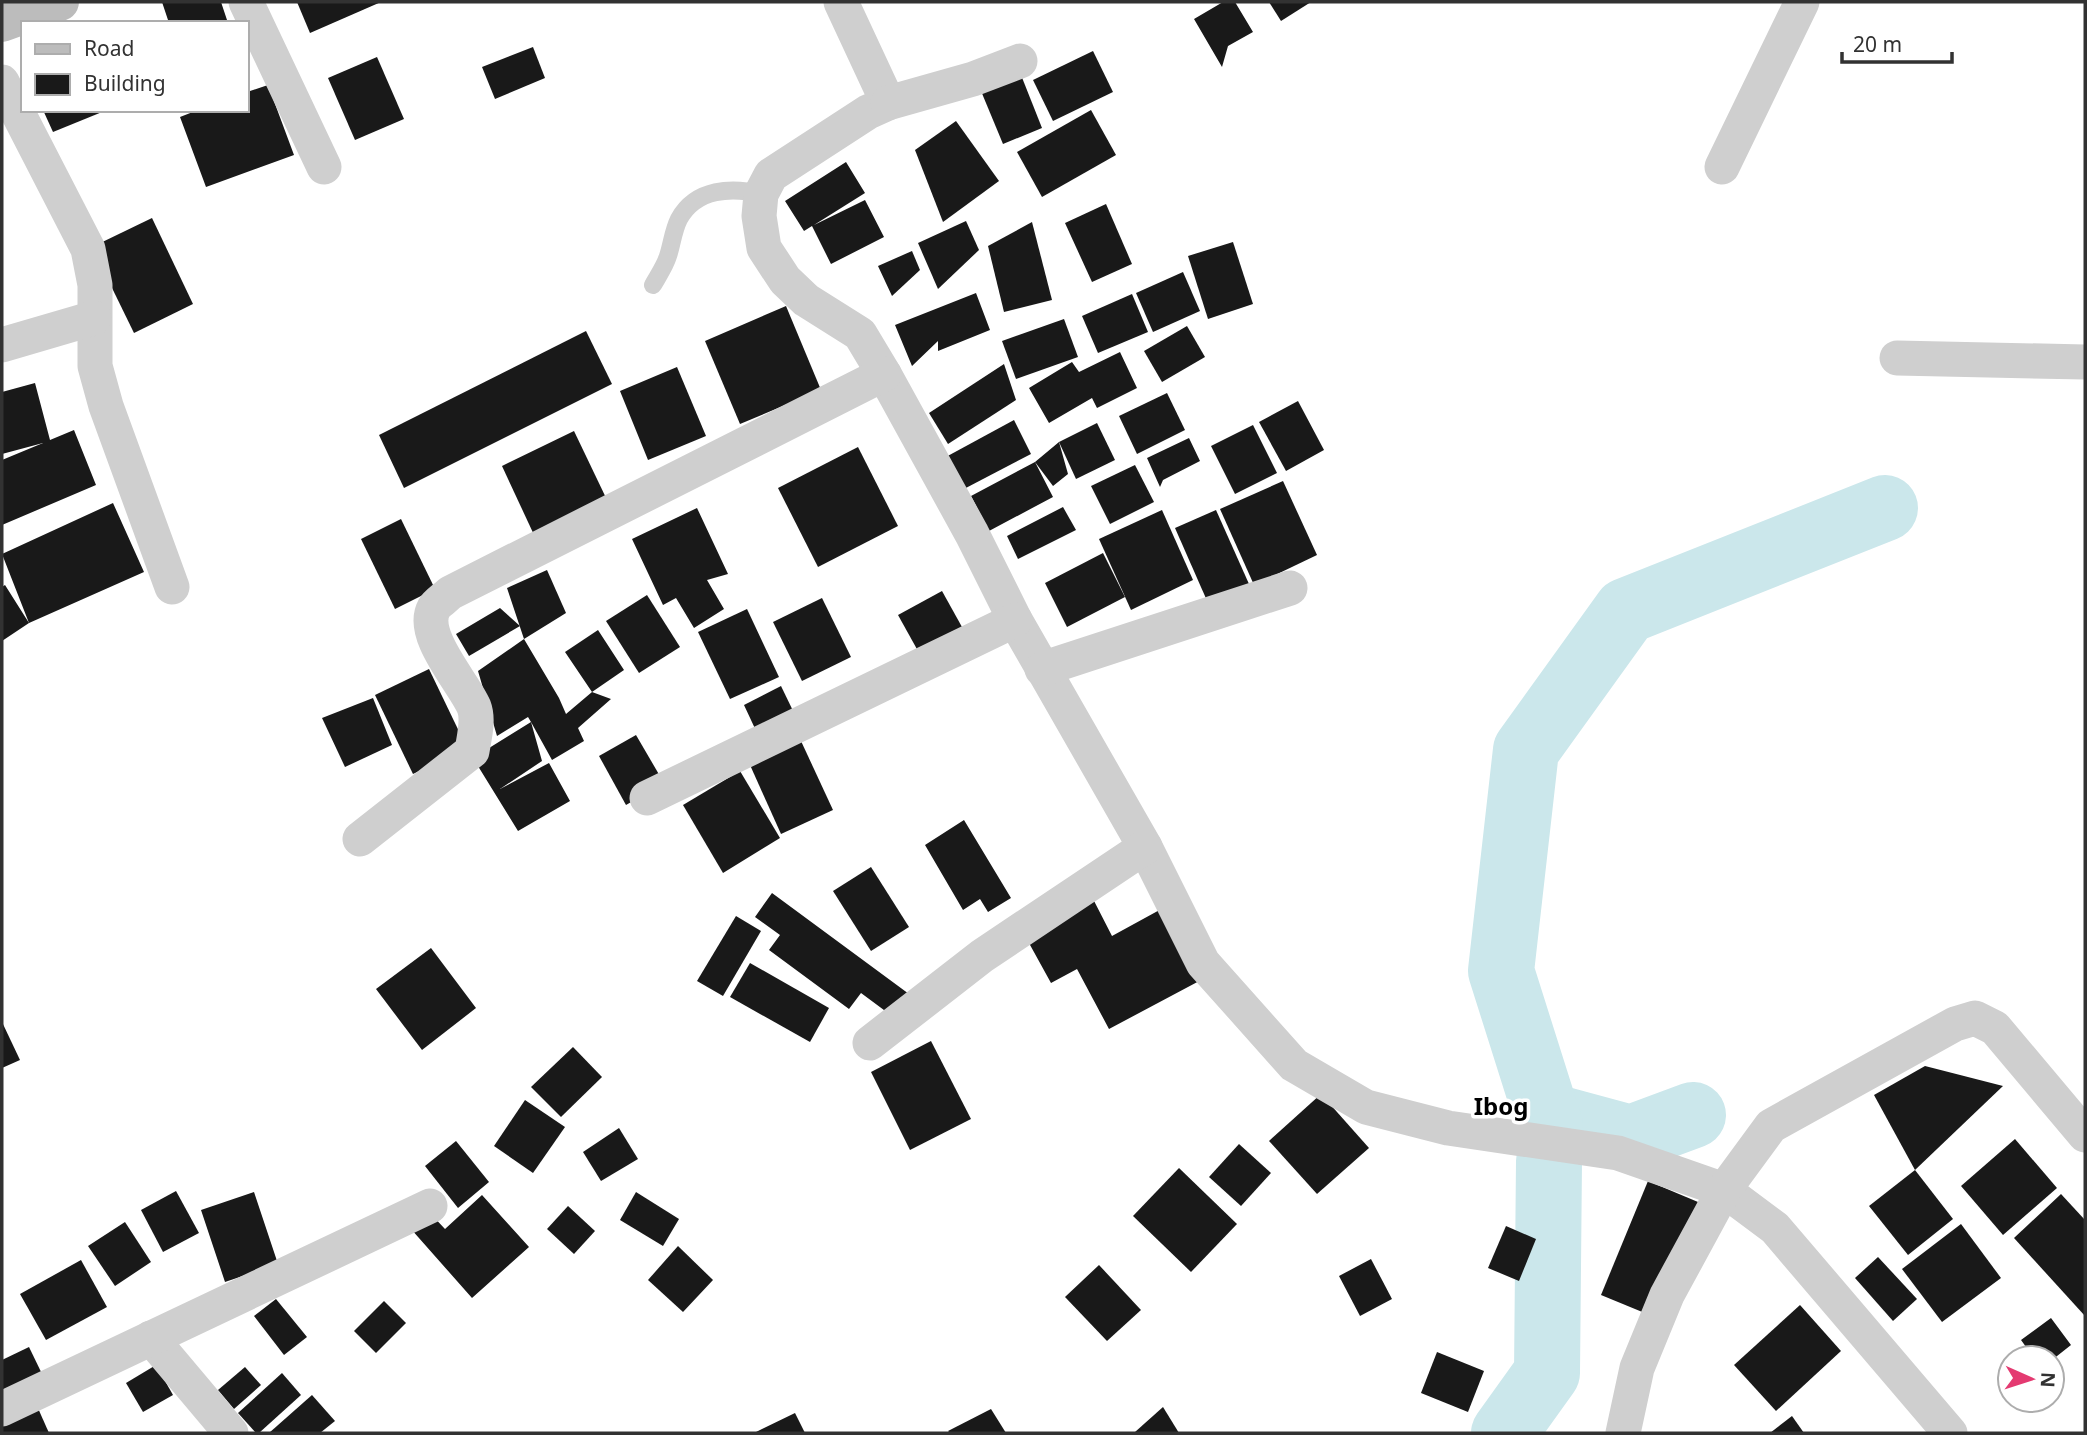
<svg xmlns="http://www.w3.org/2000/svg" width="2087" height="1435" font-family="'Noto Sans',sans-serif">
<rect width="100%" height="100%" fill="#fff"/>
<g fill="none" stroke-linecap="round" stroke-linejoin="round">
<!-- river -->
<g stroke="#cbe7eb" stroke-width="66">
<path d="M1546,1115L1631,1138L1693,1115"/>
<path d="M1550,1126L1501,971L1526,750L1626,611L1885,508"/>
<path d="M1504,1433L1547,1373L1549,1161"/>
</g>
</g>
<!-- building -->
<g fill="#191919">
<path d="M162,2H221L228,23H169Z"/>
<path d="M297,2H381L310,33Z"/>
<path d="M1223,2H1235L1253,32L1228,46L1222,67L1194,19Z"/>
<path d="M1269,2H1311L1281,21Z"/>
<path d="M533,47L545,78L495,99L482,67Z"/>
<path d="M1093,51L1113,92L1053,121L1033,80Z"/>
<path d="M377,57L404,119L355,140L328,78Z"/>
<path d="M1021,75L1042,128L1003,144L981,91Z"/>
<path d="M268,85L294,155L206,187L180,117L198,110H247V92Z"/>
<path d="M43,110H107L53,132Z"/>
<path d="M1091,110L1116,155L1042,197L1017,152Z"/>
<path d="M956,121L999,181L943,222L915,150Z"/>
<path d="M846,162L865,193L814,225L865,200L884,237L831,264L812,226L804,231L785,201Z"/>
<path d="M1106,204L1132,264L1092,282L1065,223Z"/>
<path d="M152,218L193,304L134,333L92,247Z"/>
<path d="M966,221L979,250L938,289L918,243Z"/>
<path d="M1032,222L1052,300L1004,312L988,246Z"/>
<path d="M1233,242L1253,304L1208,319L1188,256Z"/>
<path d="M912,251L920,270L892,296L878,266Z"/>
<path d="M1183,272L1200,311L1153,332L1136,293Z"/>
<path d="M976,293L990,330L938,351V341L912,366L895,325Z"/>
<path d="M1132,294L1148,332L1098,353L1082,316Z"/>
<path d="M786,306L821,390L740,424L705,341Z"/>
<path d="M1064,319L1078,357L1016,379L1002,341Z"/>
<path d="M1187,326L1205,357L1162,382L1144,351Z"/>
<path d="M586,331L612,384L404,488L379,435Z"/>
<path d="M1120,352L1137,388L1097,408L1092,398L1049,423L1029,388L1072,362L1079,372Z"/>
<path d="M1004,364L1016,400L948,444L929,413Z"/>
<path d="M677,367L706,436L648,460L620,391Z"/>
<path d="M35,383L50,440L74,430L96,485L2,525V460L43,443L2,454V392Z"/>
<path d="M1167,393L1185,430L1137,454L1119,416Z"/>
<path d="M1298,401L1324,450L1286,471L1259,422Z"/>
<path d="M1014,420L1031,454L962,490L944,458Z"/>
<path d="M1097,423L1115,460L1076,479L1059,442Z"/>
<path d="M1253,425L1277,473L1235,494L1211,446Z"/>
<path d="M574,431L608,502L535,537L502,466Z"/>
<path d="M1189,438L1200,461L1163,480L1160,487L1147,458Z"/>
<path d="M1059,442L1068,474L1053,486L1035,462L1053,497L989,531L971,496L1035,462Z"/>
<path d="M858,447L898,526L818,567L778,488Z"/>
<path d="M1135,465L1154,502L1110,524L1091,486Z"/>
<path d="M1283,481L1317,555L1254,585L1220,509Z"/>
<path d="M113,503L144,572L29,623L2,641V587L5,585L29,623L2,554Z"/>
<path d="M1063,507L1076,530L1018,559L1007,536Z"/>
<path d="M697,508L728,574L707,580L724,609L694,628L676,598L663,605L632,539Z"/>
<path d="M1162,510L1193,580L1131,610L1099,539Z"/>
<path d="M1216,510L1249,584L1208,603L1175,528Z"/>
<path d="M401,519L435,589L395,609L361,539Z"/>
<path d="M1103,553L1125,597L1067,627L1045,583Z"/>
<path d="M547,570L566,613L524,639L507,588Z"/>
<path d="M942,591L962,627L918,651L898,615Z"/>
<path d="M647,595L680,647L639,673L606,621Z"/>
<path d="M822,598L851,657L802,681L773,622Z"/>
<path d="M500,608L520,626L469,656L456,634Z"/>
<path d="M747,609L779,677L730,699L698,632Z"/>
<path d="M598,630L624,670L592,692L611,699L578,728L584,741L552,760L531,722L542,761L500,789L549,763L570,801L518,831L473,758L531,722L528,717L497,736L478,671L524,639L559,698L566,714L592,692L565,652Z"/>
<path d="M429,669L467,748L413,774L375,695Z"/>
<path d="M781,686L796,717L758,735L744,705Z"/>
<path d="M373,698L392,745L345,767L322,718Z"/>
<path d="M636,735L664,783L626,805L599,756Z"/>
<path d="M801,741L833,810L781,834L750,765Z"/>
<path d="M740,771L780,838L723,873L683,805Z"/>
<path d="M964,820L1011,898L988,912L980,899L963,910L925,845Z"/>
<path d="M871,867L909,927L871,951L833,891Z"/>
<path d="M772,893L909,994L892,1016L861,993L849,1009L769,950L780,935L755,917Z"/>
<path d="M1092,897L1112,936L1165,907L1203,979L1109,1029L1077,969L1051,983L1024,934Z"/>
<path d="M736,916L761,931L723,996L697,981Z"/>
<path d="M431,948L476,1008L422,1050L376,989Z"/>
<path d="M750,963L829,1008L810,1042L730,997Z"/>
<path d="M2,1022L20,1060L2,1068Z"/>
<path d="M931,1041L971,1119L910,1150L871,1072Z"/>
<path d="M573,1047L602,1077L561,1117L531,1087Z"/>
<path d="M1925,1066L2003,1086L1915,1170L1874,1095Z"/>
<path d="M1321,1094L1369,1148L1317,1194L1269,1141Z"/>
<path d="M525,1100L565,1127L533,1173L494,1146Z"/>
<path d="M619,1128L638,1159L601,1181L583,1152Z"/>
<path d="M2015,1139L2057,1188L2003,1235L1961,1186Z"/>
<path d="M456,1141L489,1182L458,1208L425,1166Z"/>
<path d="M1239,1144L1271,1173L1241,1206L1209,1177Z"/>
<path d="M1179,1168L1237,1224L1191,1272L1133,1216Z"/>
<path d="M1915,1170L1953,1219L1908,1255L1869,1206Z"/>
<path d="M1648,1181L1698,1202L1652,1316L1601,1295Z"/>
<path d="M176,1191L199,1233L163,1252L141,1210Z"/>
<path d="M254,1192L278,1264L225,1282L201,1210Z"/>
<path d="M636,1192L679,1219L663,1246L620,1220Z"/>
<path d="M2061,1194L2085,1220V1316L2014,1238Z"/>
<path d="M482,1195L529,1247L472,1298L411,1229L429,1212L445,1229Z"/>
<path d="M568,1206L595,1231L574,1254L547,1229Z"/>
<path d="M125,1222L151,1262L115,1286L88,1246Z"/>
<path d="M1961,1224L2001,1278L1942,1322L1902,1269Z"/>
<path d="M1506,1226L1536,1239L1519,1281L1488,1268Z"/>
<path d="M678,1246L713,1280L683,1312L648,1280Z"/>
<path d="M1878,1257L1917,1299L1893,1321L1855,1278Z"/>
<path d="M1371,1259L1392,1299L1360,1316L1339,1276Z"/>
<path d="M81,1260L107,1307L46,1340L20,1294Z"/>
<path d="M1099,1265L1141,1310L1107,1341L1065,1297Z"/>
<path d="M276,1299L307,1337L284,1355L254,1316Z"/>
<path d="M384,1301L406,1323L376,1353L354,1331Z"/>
<path d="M1800,1305L1841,1351L1776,1411L1734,1365Z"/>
<path d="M2051,1318L2071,1345L2052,1360V1358H2034L2021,1340Z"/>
<path d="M29,1347L44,1378L2,1399V1360Z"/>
<path d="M1437,1352L1484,1371L1468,1412L1421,1393Z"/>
<path d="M156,1365L173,1395L143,1412L126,1383Z"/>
<path d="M245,1367L261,1385L234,1409L218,1390Z"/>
<path d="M282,1373L301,1395L259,1433H256L238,1413Z"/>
<path d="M312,1395L335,1421L320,1433H269Z"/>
<path d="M37,1406L49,1433H2V1422Z"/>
<path d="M1163,1407L1179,1433H1136L1135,1432Z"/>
<path d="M991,1409L1006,1433H950L948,1431Z"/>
<path d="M795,1413L805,1433H754Z"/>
<path d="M1792,1416L1804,1433H1770Z"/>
</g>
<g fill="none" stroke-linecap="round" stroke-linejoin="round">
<!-- lane -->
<path stroke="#cfcfcf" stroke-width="18" d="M653,285C658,276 665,266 668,256C672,244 673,231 679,219C696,188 732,187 761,194"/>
<!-- street -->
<g stroke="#cfcfcf" stroke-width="35">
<path d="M246,2L324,167"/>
<path d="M841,2L888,103L868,112L771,175L761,194L759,216L764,248L785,280L806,300L860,334L884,374L972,534L1015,620L1145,847L1203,963L1294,1065L1366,1107L1448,1128L1618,1153L1724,1190L1775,1228L1950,1433"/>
<path d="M2,82L88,249L95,285V366L106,406L172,587"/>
<path d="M888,103L973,79L1020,61"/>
<path d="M1722,167L1802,2"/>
<path d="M2,345L94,318"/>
<path d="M1897,358L2085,362"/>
<path d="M1042,669L1290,588"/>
<path d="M647,798L1015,620"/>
<path d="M360,839L472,751C474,738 479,720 474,707C464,683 419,635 434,608C437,603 445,598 450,593L884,374"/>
<path d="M870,1043L982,956L1145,847"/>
<path d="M151,1338L231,1433"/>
<path d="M2,1409L430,1206"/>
<path d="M1623,1433L1637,1368L1667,1295L1724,1190L1771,1126L1955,1024L1975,1018L1995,1028L2085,1135"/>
</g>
<!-- secondary -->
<path stroke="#bcbcbc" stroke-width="38" d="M2,23L60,2"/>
</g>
<g text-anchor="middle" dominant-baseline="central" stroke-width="7" stroke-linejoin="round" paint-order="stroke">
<!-- neighbourhood labels -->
<g font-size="24" font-weight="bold" fill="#000" stroke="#fff">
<text x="1501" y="1105">Ibog</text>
</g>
</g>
<!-- border -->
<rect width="2087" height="1435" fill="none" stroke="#323232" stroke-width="7"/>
<!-- legend -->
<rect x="21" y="21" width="228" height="91" fill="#ffffff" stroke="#adadad" stroke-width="2"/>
<rect x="35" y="44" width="35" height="10" fill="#bcbcbc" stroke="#adadad" stroke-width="2"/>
<text x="84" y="56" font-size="21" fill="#323232">Road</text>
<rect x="35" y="74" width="35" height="21" fill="#191919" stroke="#adadad" stroke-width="2"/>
<text x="84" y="91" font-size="21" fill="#323232">Building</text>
<!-- north arrow -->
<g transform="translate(2031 1379) rotate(93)"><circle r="33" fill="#ffffff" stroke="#adadad" stroke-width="2"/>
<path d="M0-5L12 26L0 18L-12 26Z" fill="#e43a71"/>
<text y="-10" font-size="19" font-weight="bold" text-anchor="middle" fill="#323232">N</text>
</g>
<!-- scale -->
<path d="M1842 52v10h110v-10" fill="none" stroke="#323232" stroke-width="3.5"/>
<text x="1853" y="52" font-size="21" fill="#323232" stroke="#ffffff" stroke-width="5" paint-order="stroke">20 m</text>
</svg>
